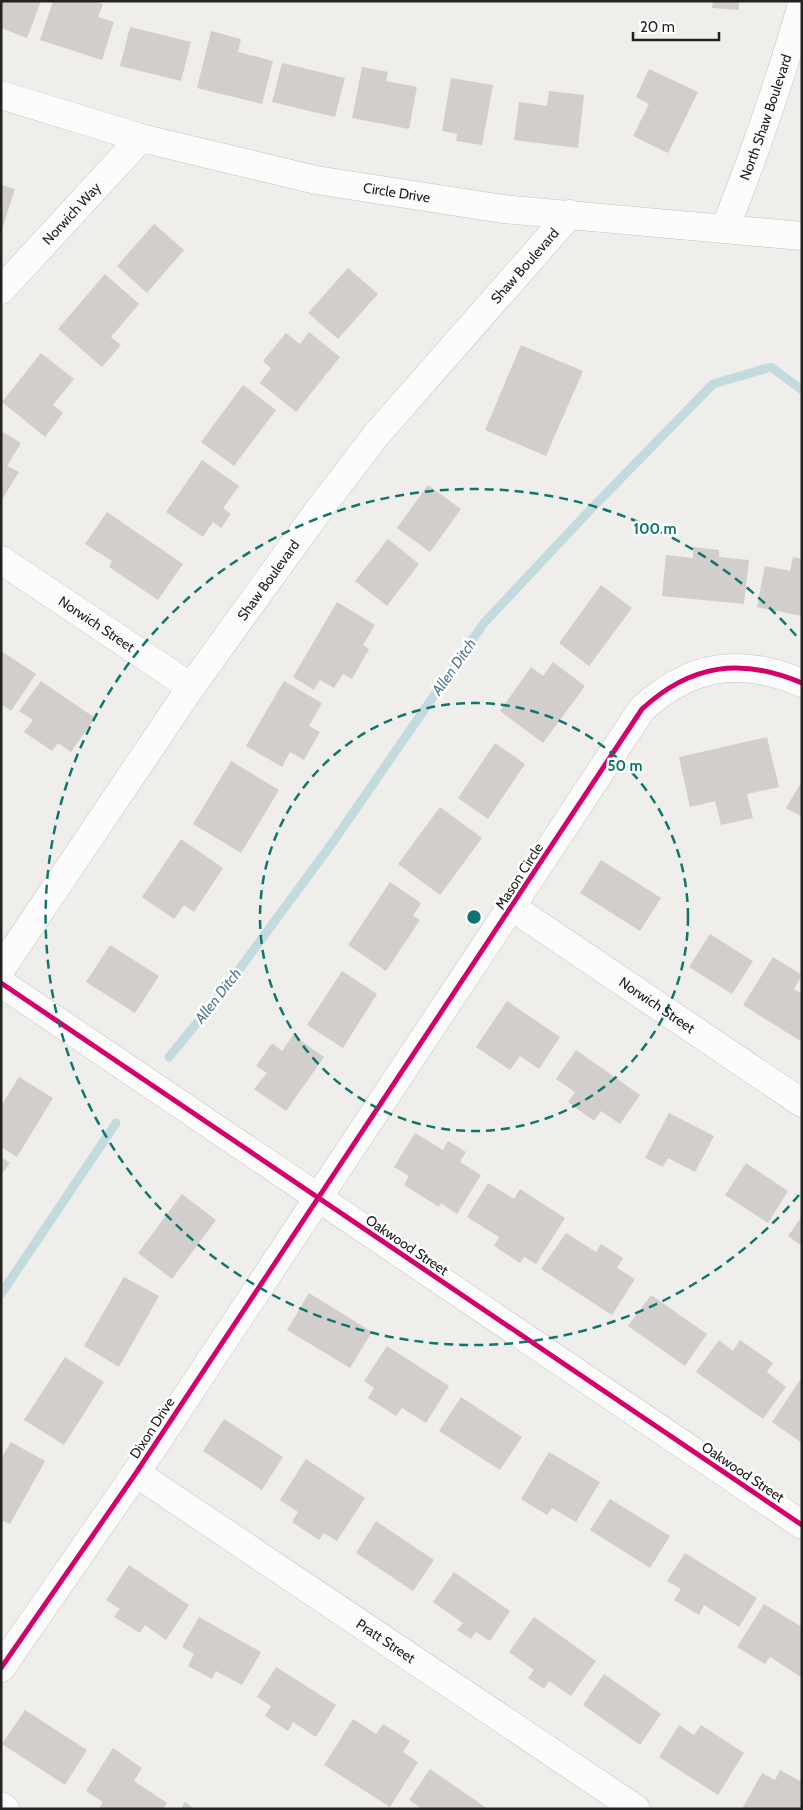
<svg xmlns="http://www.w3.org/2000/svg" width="803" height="1810" font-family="Cabin,sans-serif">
<rect width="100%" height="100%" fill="#f0eeeb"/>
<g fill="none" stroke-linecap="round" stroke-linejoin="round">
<!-- stream -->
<g stroke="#c3dade" stroke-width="9">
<path d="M169,1057L224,990L333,842L484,623L592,508L713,384L771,367L802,390"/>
<path d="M1,1294L116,1123"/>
</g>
</g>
<!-- building -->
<g fill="#d1cecc">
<path d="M1,1H41L27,38L1,28Z"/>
<path d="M53,1H94L103,4L98,17L114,22L102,60L40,40Z"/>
<path d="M713,1H739V10L712,8Z"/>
<path d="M130,27L191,42L181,81L120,66Z"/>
<path d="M211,31L241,39L238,52L273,61L262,104L197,88Z"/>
<path d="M282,63L345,78L335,117L272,102Z"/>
<path d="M362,67L388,72L386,81L417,87L409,129L352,118Z"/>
<path d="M649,69L698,92L668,153L633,136L649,104L636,97Z"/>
<path d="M451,78L493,85L482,145L456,141L457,134L442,131Z"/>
<path d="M549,91L584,95L578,148L514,140L519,102L547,106Z"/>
<path d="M1,185L15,189L2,229H1Z"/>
<path d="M154,224L184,250L147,293L117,266Z"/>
<path d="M348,268L378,294L338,339L308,313Z"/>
<path d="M105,274L139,304L111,337L121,345L102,367L58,329Z"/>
<path d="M309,332L340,357L296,412L260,383L271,368L263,361L286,333L300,344Z"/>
<path d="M521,345L583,371L546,456L485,430Z"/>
<path d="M41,353L74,379L53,405L63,413L45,437L2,402Z"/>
<path d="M243,385L276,410L234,466L201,442Z"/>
<path d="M1,431L21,443L7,466L19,472L1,501Z"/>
<path d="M202,460L239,486L223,508L231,514L221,528L213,522L203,537L166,512Z"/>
<path d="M428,485L461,509L430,552L397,528Z"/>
<path d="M107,512L183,564L158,600L109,567L112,561L85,544Z"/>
<path d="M388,539L419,564L387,606L355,581Z"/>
<path d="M693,547L719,550V557L749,560L744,604L662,596L666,555L693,558Z"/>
<path d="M793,557L802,559V616L757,607L765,566L790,571Z"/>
<path d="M601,585L632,608L589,666L559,643Z"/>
<path d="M337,602L375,625L363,645L369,649L352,679L343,674L334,688L320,680L314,690L293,677Z"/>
<path d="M1,651L36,674L11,711L1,704Z"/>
<path d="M553,662L585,686L543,743L500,711L531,667L543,676Z"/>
<path d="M41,681L95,718L71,752L58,743L52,751L24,732L33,720L19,711Z"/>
<path d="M284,681L322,703L309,726L320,732L304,760L290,752L282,767L246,746Z"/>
<path d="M767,737L779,787L747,794L753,818L721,825L715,801L690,807L679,757Z"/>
<path d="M495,743L525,764L488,819L458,798Z"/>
<path d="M231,761L279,790L241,853L193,824Z"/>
<path d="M802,781V817L786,808Z"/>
<path d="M440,807L482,838L440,895L398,864Z"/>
<path d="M181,839L223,868L194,912L184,905L174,919L142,897Z"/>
<path d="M601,860L661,898L640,931L580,893Z"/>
<path d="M390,882L421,903L413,916L420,920L386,971L348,945Z"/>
<path d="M710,934L753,961L732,994L689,967Z"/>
<path d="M110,945L159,976L135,1013L86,982Z"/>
<path d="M773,957L802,975L794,989L802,994V1042L743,1005Z"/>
<path d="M342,971L377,994L343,1048L307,1025Z"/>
<path d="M507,1001L560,1037L539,1069L520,1056L510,1070L476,1047Z"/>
<path d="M293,1035L324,1057L286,1111L254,1089L267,1073L256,1066L272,1043L282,1051Z"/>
<path d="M576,1050L640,1095L620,1124L601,1111L594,1121L568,1102L575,1092L556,1079Z"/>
<path d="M19,1077L53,1098L17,1157L1,1147V1106Z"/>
<path d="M669,1113L714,1136L695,1172L668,1158L663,1167L645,1158Z"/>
<path d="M415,1133L443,1150L448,1141L466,1152L460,1162L481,1175L457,1214L441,1203L439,1207L404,1185L409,1176L394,1167Z"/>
<path d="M1,1157L10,1163L1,1175Z"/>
<path d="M746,1163L788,1191L768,1223L725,1195Z"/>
<path d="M488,1183L514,1199L520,1189L565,1218L536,1264L524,1257L520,1263L494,1246L499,1237L467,1217Z"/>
<path d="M182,1194L216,1220L172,1279L138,1253Z"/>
<path d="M802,1216V1246L788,1236Z"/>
<path d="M566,1233L596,1252L601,1244L623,1258L617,1268L635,1279L612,1315L541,1269Z"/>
<path d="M124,1277L159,1296L119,1367L84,1346Z"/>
<path d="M309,1293L372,1332L350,1368L287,1330Z"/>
<path d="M651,1295L707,1334L685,1366L628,1326Z"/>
<path d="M719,1340L733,1351L740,1340L773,1363L767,1372L786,1387L763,1419L696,1372Z"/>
<path d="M387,1346L449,1386L426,1423L402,1408L396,1416L368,1398L374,1388L364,1381Z"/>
<path d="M65,1357L104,1382L64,1445L24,1420Z"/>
<path d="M800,1380L802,1381V1443L772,1422Z"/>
<path d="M461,1397L522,1437L500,1470L439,1431Z"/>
<path d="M224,1419L283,1457L262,1490L203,1451Z"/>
<path d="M11,1442L45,1461L10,1524L1,1520V1459Z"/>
<path d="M549,1452L600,1482L576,1522L552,1508L547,1515L521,1499Z"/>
<path d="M306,1459L365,1498L337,1541L324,1533L319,1540L292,1522L298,1512L280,1500Z"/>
<path d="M610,1499L670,1536L650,1568L590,1530Z"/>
<path d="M376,1521L434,1560L413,1591L356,1553Z"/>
<path d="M685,1553L757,1598L739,1627L704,1605L699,1615L674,1600L681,1589L667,1581Z"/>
<path d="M129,1565L189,1605L166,1640L145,1625L140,1633L114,1617L120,1609L106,1600Z"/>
<path d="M454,1572L510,1611L490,1641L476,1632L471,1639L457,1630L463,1623L433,1602Z"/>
<path d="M764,1604L802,1627L801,1677L770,1657L765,1664L737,1647Z"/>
<path d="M199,1617L261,1652L242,1685L216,1671L212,1679L188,1666L194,1654L182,1647Z"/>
<path d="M534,1617L596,1661L571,1696L549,1681L544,1689L528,1678L534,1670L509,1652Z"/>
<path d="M276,1667L336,1705L316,1737L293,1722L288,1731L265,1716L271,1706L257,1697Z"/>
<path d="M604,1674L661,1714L640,1745L583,1705Z"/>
<path d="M25,1710L87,1750L65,1785L2,1744Z"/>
<path d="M353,1719L376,1734L383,1724L410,1741L403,1752L418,1762L390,1807L324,1765Z"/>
<path d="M679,1725L694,1735L701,1725L744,1753L718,1795L659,1757Z"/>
<path d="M113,1748L142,1768L134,1781L167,1803L163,1809H99L103,1802L86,1791Z"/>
<path d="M430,1769L488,1809H422L409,1800Z"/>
<path d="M780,1770L802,1782V1809H742L762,1773L775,1780Z"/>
<path d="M185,1802L195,1809H181Z"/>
</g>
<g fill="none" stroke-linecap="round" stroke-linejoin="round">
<defs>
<g id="minor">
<path id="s1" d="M1,95L141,138L316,180L503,209L802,236"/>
<path id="s2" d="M725,229C754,155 780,81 802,4"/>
<path id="s3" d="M1,290L141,138"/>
<path id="s4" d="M1,560L191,687"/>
<path id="s5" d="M512,907L802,1103"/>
<path id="s6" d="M1,969L191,687L318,511L377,434L570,214"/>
<path d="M1,983L802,1525"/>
<path id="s7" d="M136,1473L636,1809"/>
<path d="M1,1668L136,1473L642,709C691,664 741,657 802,683"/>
<path d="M1,1806L5,1809"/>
</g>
</defs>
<!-- minor casing -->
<use href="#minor" stroke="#c3c3c1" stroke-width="29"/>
<!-- minor -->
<use href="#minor" stroke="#fdfcfc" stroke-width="28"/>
<defs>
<g id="cycleway">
<path d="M1,983L802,1525"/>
<path d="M1,1668L136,1473L642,709C691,664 741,657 802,683"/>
</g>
</defs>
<!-- cycleway casing -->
<use href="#cycleway" stroke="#fff" stroke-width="8"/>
<!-- cycleway -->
<use href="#cycleway" stroke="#d6006c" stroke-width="5"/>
</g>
<!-- distance rings -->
<g fill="none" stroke="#0f766e" stroke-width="2.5" stroke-dasharray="9 6">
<circle cx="474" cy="917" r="214"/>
<path d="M799 1195A428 428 0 1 1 799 639"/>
</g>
<g text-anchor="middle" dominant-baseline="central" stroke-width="5" stroke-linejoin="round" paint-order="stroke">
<!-- street labels -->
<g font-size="14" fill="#222" stroke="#fff">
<text stroke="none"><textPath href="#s2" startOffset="119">North Shaw Boulevard</textPath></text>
<text stroke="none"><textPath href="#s1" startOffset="408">Circle Drive</textPath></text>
<text stroke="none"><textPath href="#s3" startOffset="104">Norwich Way</textPath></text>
<text stroke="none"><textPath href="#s6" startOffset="878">Shaw Boulevard</textPath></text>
<text stroke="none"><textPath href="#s6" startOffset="472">Shaw Boulevard</textPath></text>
<text stroke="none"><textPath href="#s4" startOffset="115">Norwich Street</textPath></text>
<text transform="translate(519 876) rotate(-57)">Mason Circle</text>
<text stroke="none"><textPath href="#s5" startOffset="175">Norwich Street</textPath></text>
<text transform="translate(407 1245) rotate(34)">Oakwood Street</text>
<text transform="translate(152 1428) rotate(-57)">Dixon Drive</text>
<text transform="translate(743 1472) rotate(34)">Oakwood Street</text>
<text stroke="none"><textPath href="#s7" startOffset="301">Pratt Street</textPath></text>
</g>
<!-- water labels -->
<g font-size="15" font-style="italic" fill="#527997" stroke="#fff">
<text transform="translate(454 667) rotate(-55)">Allen Ditch</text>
<text transform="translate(218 996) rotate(-52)">Allen Ditch</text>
</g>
</g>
<circle cx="474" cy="917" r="8" fill="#0f766e" stroke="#fff" stroke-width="2.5"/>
<g font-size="15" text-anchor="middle" font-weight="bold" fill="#0f766e" stroke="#fff" stroke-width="5" stroke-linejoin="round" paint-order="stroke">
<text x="655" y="534">100 m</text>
<text x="625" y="771">50 m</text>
</g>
<!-- border -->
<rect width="803" height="1810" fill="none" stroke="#222222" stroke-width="5"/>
<!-- scale -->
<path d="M633 32v8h86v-8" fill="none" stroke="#222222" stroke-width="2.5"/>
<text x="640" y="32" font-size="15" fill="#222222" stroke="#ffffff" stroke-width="4" paint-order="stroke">20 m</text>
</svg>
